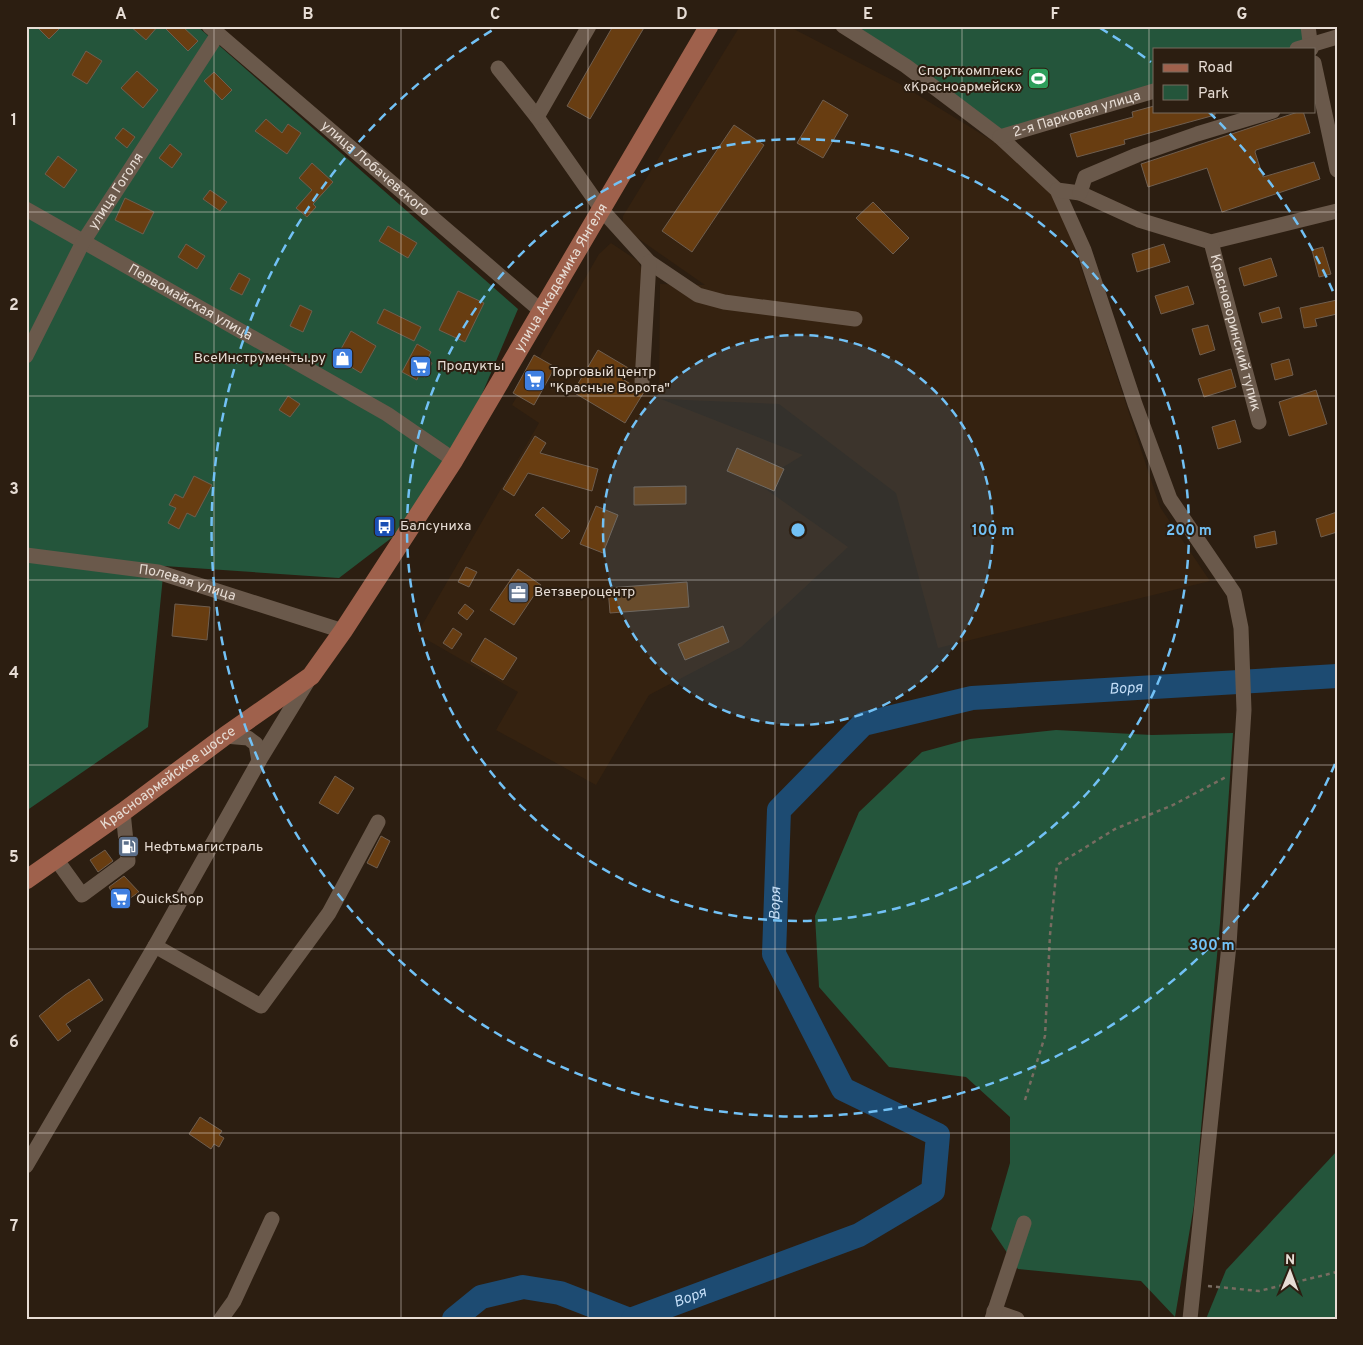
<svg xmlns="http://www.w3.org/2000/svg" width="1363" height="1345" font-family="Overpass,sans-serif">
<rect width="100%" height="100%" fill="#2c1e11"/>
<!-- built -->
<path fill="#352210" d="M740,26H788L900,84L1019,157L1060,204L1160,507L1210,581L938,648L896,493L779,404L661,399L803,455L757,483L848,547L741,647L649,695L596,785L496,730L518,692L417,634L539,423L512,405L599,254L611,243L638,261L646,279V394L659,399L660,284L705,285L623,228V216Z"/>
<!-- green -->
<g fill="#24553b">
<path d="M26,26H197L518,309L454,460L415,520L339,578L164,566L148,727L26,811Z"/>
<path d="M843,26H1308L1310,45L1297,49H1154V91L1000,137Z"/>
<path d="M1056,730L1152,735L1233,733L1220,923L1194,1205L1175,1317L1141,1281L1018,1269L991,1229L1010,1163V1117L966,1077L889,1067L819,987L815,916L859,812L922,752L970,739Z"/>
<path d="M1337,1151V1319H1206L1226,1270Z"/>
</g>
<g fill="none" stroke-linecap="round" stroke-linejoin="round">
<!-- river -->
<g stroke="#1d4b72" stroke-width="24">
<path d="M454,1319L481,1297L523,1287L560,1293L627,1319"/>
<path id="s1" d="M633,1319L859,1235L933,1191L938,1135L843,1089L774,954L779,810L863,724L972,698L1337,676"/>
</g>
</g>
<!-- building -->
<g fill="#683d11" stroke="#6f5e4f">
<path d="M36,26H62L49,39Z"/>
<path d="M130,26H158L146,40Z"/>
<path d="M163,26H182L198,41L188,51Z"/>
<path d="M613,26H645L590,119L567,106Z"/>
<path d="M86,51L102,61L87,84L72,75Z"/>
<path d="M137,71L158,90L143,108L121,88Z"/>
<path d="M214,72L232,90L222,100L204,81Z"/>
<path d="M823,100L848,115L823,158L797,143Z"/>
<path d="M1154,106V111H1215V115L1124,140L1125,144L1077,157L1070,134L1133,117L1132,112Z"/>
<path d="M1301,111H1303L1310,133L1256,150L1255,152L1263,177L1314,162L1320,179L1222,212L1207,168L1148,187L1141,164Z"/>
<path d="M266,119L282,133L288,124L301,133L287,154L255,131Z"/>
<path d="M734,125L764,145L692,252L662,231Z"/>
<path d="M123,128L135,137L127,148L115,138Z"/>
<path d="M170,144L182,154L172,168L159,158Z"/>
<path d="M58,156L77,170L64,188L45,174Z"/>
<path d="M312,163L333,182L313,204L316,207L307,217L296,208L312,190L299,178Z"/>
<path d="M210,190L227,202L220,211L203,199Z"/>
<path d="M125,198L154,212L143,234L115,220Z"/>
<path d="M873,202L909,238L893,254L856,218Z"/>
<path d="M388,226L417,243L408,258L379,241Z"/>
<path d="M186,244L205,256L197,269L178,257Z"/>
<path d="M1164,244L1170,262L1137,272L1132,254Z"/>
<path d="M1323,247L1331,274L1319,277L1312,250Z"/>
<path d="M1271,258L1277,276L1244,286L1239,268Z"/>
<path d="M239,273L250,279L242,295L230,289Z"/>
<path d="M1188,286L1194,304L1161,314L1155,296Z"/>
<path d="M458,291L484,303L465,342L439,330Z"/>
<path d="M1337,300V314L1315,319L1317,326L1304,328L1300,308Z"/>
<path d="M300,305L312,311L303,332L290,326Z"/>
<path d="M1279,307L1282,318L1262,323L1259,313Z"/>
<path d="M384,309L421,327L414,341L377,323Z"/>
<path d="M1208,325L1215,350L1200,355L1192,329Z"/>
<path d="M351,331L376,346L361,373L336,358Z"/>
<path d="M417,344L431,352L427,360L432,363L425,377L419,374L417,380L402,372Z"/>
<path d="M598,350L630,369L624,380L644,392L625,423L573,392Z"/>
<path d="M534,355L555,367L534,405L513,393Z"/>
<path d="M1289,359L1293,375L1275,380L1271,364Z"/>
<path d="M1231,369L1236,387L1204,397L1198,379Z"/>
<path d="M1316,390L1327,424L1289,436L1279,402Z"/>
<path d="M288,396L300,404L290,417L279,410Z"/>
<path d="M1235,420L1241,442L1218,449L1212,427Z"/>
<path d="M535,436L546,443L540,453L598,469L592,491L528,473L514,496L503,489Z"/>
<path d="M737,448L784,469L774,491L727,471Z"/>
<path d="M194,476L212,485L195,517L187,513L179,529L168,523L176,508L169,505L175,494L183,498Z"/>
<path d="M686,486V504L634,505V487Z"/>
<path d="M596,506L618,515L603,553L580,544Z"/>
<path d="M543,507L570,531L562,539L535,515Z"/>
<path d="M1337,512V532L1321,537L1316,519Z"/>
<path d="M1275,531L1277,544L1256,548L1254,536Z"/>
<path d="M466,567L477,572L469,587L458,582Z"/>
<path d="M518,569L541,585L514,625L490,610Z"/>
<path d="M687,582L689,607L610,613L608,588Z"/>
<path d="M175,604L210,607L207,640L172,636Z"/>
<path d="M465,604L474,611L467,620L458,613Z"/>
<path d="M723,626L729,642L685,660L678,644Z"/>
<path d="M453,628L462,634L452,649L443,643Z"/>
<path d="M485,638L517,658L503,680L471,661Z"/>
<path d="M335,776L354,788L338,814L319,803Z"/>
<path d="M381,836L390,841L377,868L367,863Z"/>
<path d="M105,850L113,861L98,872L90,860Z"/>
<path d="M124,876L139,892L119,906L109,887Z"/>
<path d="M89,979L103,1000L66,1024L71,1031L58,1041L39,1016L65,995Z"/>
<path d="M200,1117L222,1131L219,1135L224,1138L219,1147L214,1144L211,1149L189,1134Z"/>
</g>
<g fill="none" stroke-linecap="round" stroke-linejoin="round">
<!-- path -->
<g stroke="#786c61" stroke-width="2.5" stroke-dasharray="4 4" stroke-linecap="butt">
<path d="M1025,1100L1045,1036L1050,935L1057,865L1115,829L1173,805L1226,777"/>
<path d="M1208,1286L1259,1291L1337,1272"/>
</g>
<!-- minor -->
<g stroke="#6a594b" stroke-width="15">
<path id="s2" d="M209,26L540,310"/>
<path d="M843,26L906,66L1000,137L1057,190L1084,250L1135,404L1170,499L1234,593L1241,628L1244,710L1229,945L1190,1319"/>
<path d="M1308,26L1311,49"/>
<path d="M1297,49L1337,37"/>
<path d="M1314,63L1337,170"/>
<path d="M498,68L537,117L602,210L649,262L698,295L724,302L855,319"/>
<path d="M537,117L589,26"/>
<path id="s3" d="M1000,137L1154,91"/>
<path d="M1057,190L1080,193L1139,220L1211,242L1337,211"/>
<path d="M1080,193L1085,177L1137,155L1197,134L1273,111"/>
<path id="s4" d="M26,209L387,414L454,460"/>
<path id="s5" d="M1211,242L1259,422"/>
<path id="s6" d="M26,356L83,242L218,34"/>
<path d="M642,382L649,262"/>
<path id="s7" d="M26,555L158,572L343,631"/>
<path d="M225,736L248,738L256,744L259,761"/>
<path d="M56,859L82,895L128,861L123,812"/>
<path d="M155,946L261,1006L329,913L378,822"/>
<path d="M26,1166L155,946L259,761L309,679"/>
<path d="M994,1311L1017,1319"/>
<path d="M221,1319L234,1301L272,1219"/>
<path d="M992,1319L1024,1223"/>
</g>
<!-- major -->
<path stroke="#9f614c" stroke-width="19" id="s8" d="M26,880L123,812L225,736L311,676L343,631L454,460L709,26"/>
</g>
<!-- grid -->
<path fill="none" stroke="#e7ddd5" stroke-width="1" stroke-opacity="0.55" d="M214,26V1319M401,26V1319M588,26V1319M775,26V1319M962,26V1319M1149,26V1319M26,212H1337M26,396H1337M26,580H1337M26,765H1337M26,949H1337M26,1133H1337"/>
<!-- distance rings -->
<circle cx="798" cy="530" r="195" fill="#72c1f5" fill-opacity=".12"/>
<g fill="none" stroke="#72c1f5" stroke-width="2.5" stroke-dasharray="9 6">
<circle cx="798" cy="530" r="195"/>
<circle cx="798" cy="530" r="391"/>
<path d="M1335 764A586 586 0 1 1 496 28M1100 28A586 586 0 0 1 1151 62M1209 112A586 586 0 0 1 1335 296"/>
</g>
<!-- icons -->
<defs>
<symbol id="stadium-square" viewBox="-11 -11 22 22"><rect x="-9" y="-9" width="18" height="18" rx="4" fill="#2e9e5b" stroke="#2c1e11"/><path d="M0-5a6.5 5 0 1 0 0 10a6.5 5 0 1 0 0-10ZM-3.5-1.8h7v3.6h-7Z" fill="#fff"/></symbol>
<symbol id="shop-square" viewBox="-11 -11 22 22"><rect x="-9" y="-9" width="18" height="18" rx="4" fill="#3f7fe0" stroke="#2c1e11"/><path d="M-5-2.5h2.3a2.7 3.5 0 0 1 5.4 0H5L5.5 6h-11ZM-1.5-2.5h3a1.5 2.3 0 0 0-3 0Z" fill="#fff"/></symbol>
<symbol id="supermarket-square" viewBox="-11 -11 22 22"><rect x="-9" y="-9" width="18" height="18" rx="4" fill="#3f7fe0" stroke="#2c1e11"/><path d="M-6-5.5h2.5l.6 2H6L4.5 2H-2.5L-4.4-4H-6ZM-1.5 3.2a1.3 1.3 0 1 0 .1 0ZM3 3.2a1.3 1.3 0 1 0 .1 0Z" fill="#fff"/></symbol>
<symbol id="bus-square" viewBox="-11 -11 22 22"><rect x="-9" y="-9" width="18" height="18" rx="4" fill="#1a4fb4" stroke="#2c1e11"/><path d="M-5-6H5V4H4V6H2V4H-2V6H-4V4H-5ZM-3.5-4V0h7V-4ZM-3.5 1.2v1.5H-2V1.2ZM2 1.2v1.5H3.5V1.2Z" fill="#fff"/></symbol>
<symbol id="office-square" viewBox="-11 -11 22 22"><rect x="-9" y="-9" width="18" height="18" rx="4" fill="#5c6f8a" stroke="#2c1e11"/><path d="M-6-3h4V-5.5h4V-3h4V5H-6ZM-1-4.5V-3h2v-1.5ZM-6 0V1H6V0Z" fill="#fff"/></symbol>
<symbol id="fuel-square" viewBox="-11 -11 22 22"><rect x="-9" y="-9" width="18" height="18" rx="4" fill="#5c6f8a" stroke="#2c1e11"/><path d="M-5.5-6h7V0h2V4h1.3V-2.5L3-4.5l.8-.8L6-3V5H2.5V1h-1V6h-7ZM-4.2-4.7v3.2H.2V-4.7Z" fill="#fff"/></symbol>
</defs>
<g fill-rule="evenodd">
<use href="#stadium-square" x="1026" y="66" width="25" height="25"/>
<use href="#shop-square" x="330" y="346" width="25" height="25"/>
<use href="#supermarket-square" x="408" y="354" width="25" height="25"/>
<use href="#supermarket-square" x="522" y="368" width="25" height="25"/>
<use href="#bus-square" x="372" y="514" width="25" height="25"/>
<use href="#office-square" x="506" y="580" width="25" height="25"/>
<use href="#fuel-square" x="116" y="834" width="25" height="25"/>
<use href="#supermarket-square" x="108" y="886" width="25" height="25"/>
</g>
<g text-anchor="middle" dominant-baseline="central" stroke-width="4" stroke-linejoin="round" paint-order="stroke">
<!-- poi labels -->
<g font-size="14" fill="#e7ddd5" stroke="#2c1e11" text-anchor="start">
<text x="1022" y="71" text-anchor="end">Спорткомплекс<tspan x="1022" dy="16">«Красноармейск»</tspan></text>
<text x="326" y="358" text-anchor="end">ВсеИнструменты.ру</text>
<text x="437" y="366">Продукты</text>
<text x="550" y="372">Торговый центр<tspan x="550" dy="16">"Красные Ворота"</tspan></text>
<text x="400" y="526">Балсуниха</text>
<text x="534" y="592">Ветзвероцентр</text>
<text x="144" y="847">Нефтьмагистраль</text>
<text x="136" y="899">QuickShop</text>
</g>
<!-- street labels -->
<g font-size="14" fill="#e7ddd5" stroke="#2c1e11">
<text stroke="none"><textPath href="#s3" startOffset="80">2-я Парковая улица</textPath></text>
<text stroke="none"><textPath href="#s2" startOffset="219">улица Лобачевского</textPath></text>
<text stroke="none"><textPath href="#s6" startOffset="188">улица Гоголя</textPath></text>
<text stroke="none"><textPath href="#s8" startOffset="821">улица Академика Янгеля</textPath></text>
<text stroke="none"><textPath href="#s4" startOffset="189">Первомайская улица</textPath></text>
<text stroke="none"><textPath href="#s5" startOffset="94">Красноворинский тупик</textPath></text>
<text stroke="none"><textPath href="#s7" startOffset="164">Полевая улица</textPath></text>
<text stroke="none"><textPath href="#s8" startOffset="175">Красноармейское шоссе</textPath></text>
</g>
<!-- water labels -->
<g font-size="15" font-style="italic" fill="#c3ddf6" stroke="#2c1e11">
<text stroke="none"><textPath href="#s1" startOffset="1171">Воря</textPath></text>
<text stroke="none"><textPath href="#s1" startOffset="691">Воря</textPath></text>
<text stroke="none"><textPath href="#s1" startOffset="61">Воря</textPath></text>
</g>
</g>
<circle cx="798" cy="530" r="8" fill="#72c1f5" stroke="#2c1e11" stroke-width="2.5"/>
<g font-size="15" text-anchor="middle" font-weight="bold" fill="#72c1f5" stroke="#2c1e11" stroke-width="4" stroke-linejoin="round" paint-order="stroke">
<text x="993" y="535">100 m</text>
<text x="1189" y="535">200 m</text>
<text x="1212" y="950">300 m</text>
</g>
<!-- border -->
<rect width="1363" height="1345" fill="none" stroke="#2c1e11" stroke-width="55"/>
<!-- legend -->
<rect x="1153" y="48" width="162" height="65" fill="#2c1e11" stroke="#776a5f"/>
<rect x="1163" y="64" width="25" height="8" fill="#9f614c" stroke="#776a5f"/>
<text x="1198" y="72" font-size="15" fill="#e7ddd5">Road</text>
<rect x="1163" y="85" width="25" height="15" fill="#24553b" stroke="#776a5f"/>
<text x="1198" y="98" font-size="15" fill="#e7ddd5">Park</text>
<!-- north arrow -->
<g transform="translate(1290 1272) rotate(1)" stroke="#2c1e11" stroke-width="4" paint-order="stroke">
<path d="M0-4L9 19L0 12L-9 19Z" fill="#e7ddd5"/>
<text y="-8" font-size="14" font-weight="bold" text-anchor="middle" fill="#e7ddd5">N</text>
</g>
<rect x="28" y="28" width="1308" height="1290" fill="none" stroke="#e7ddd5" stroke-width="2"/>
<g font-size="16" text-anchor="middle" font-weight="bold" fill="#e7ddd5">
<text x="121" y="19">A</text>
<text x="308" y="19">B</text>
<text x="495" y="19">C</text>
<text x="682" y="19">D</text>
<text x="868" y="19">E</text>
<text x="1055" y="19">F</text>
<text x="1242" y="19">G</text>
<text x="14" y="125">1</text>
<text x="14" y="310">2</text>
<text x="14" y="494">3</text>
<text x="14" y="678">4</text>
<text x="14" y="862">5</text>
<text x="14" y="1047">6</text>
<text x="14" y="1231">7</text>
</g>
</svg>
